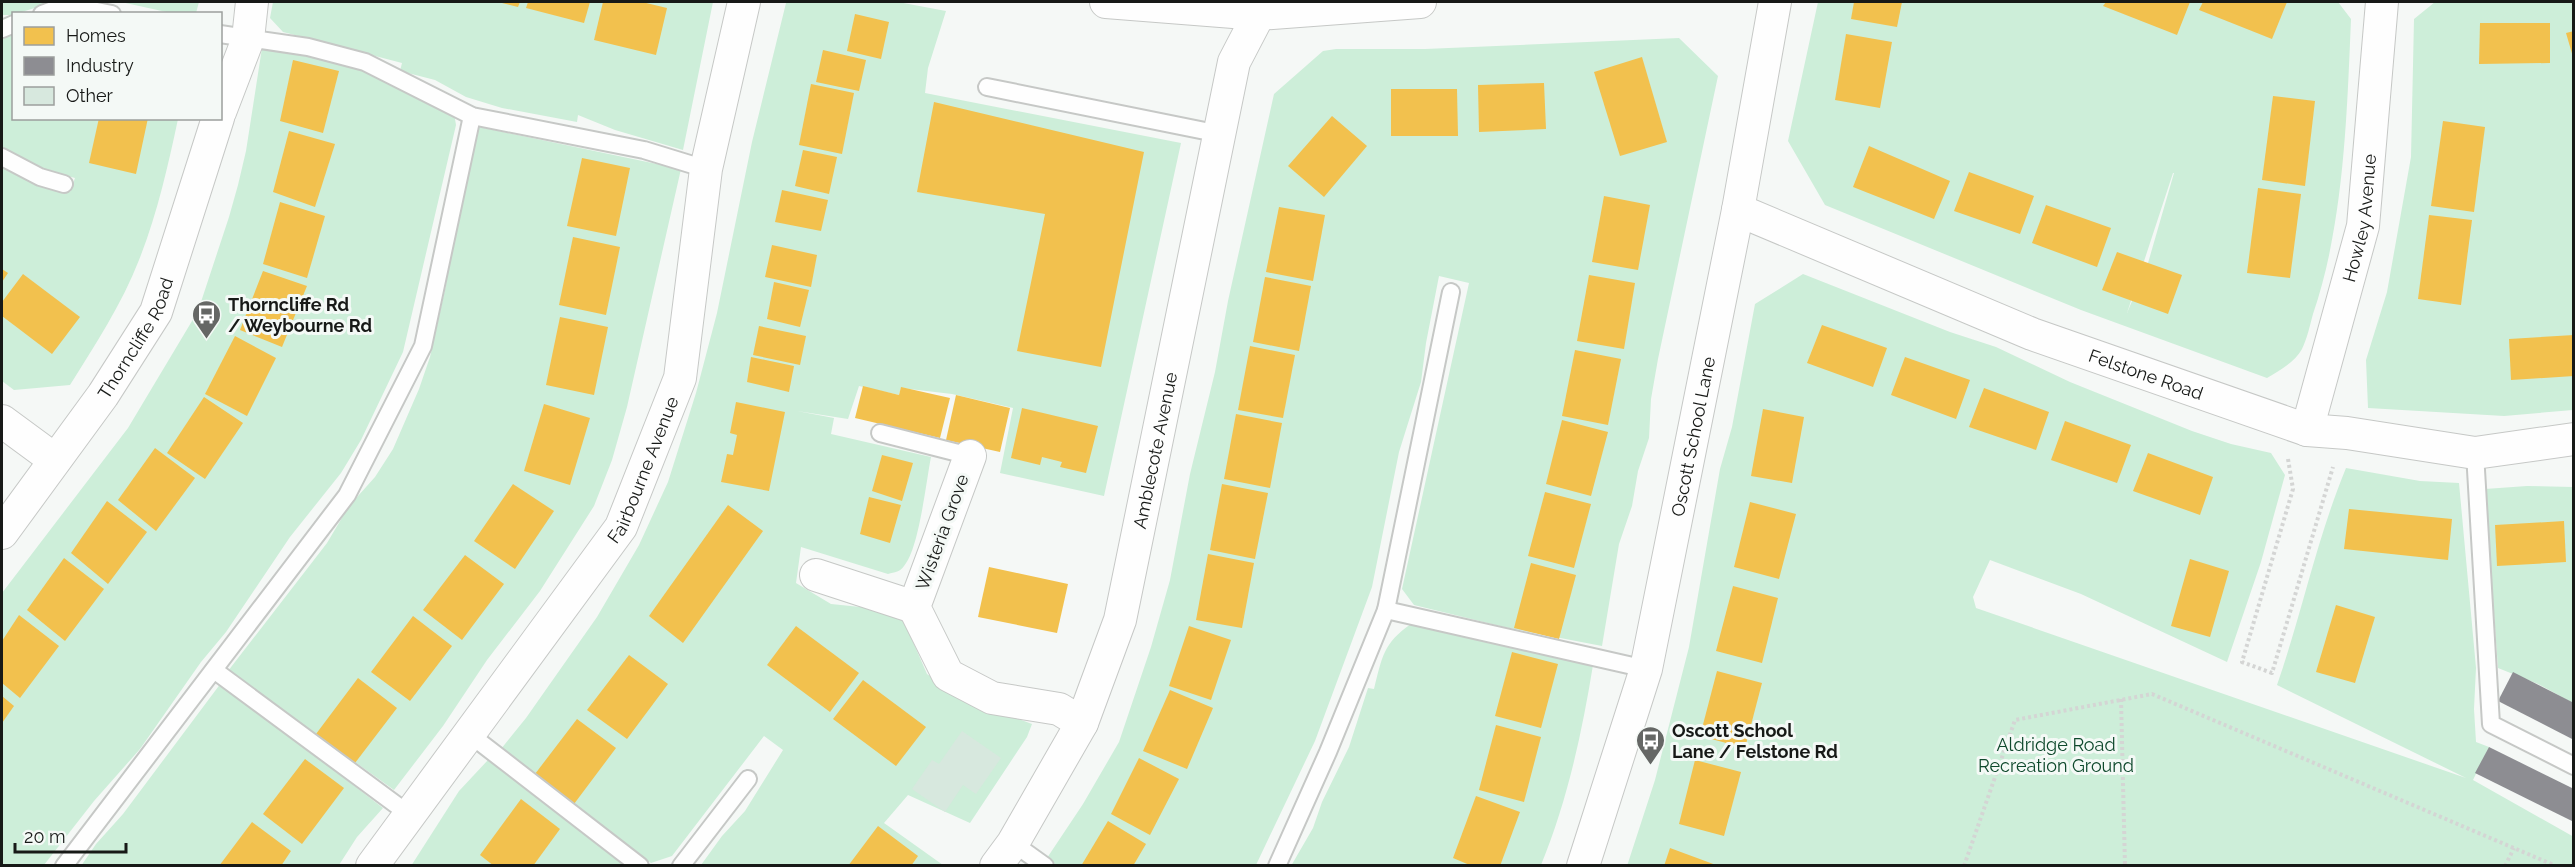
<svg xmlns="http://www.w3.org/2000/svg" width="2575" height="867" font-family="Raleway,sans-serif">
<rect width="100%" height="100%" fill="#f5f8f6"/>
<!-- green -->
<g fill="#cdeed9" fill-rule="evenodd">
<path d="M2,2H54L12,15H2Z"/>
<path d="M121,2H199L196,13H171Z"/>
<path d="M273,2H713L683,150L615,130L578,115L577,122L502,108L466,97L435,80L400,71L402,63L283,32L270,18Z"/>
<path d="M789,2H898L946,11L928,68L925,93L1181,143L1104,496L1000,473L1013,408L952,394L901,388L899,395L859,386L848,419L797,411L834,418L831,434L931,457C926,482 919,549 904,566C900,572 895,572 888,574L801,547L796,583L831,604L890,610L903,619L927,674L964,699L1032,724L1027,737L970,823L908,795L884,823L943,865H701L722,836L745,811L783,750L764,736L672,856L651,863L501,749L526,718L597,617L639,545L668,482L696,393L717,313L752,142L786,3Z"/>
<path d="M1818,2H2338L2351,19C2347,114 2344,224 2313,314C2310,325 2307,339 2302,349C2295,362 2279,371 2267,378L2081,310L1825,205L1788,141ZM2174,173L2148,263L2127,313L2173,173Z"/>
<path d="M2435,2H2573V410L2504,416L2368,408L2366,360L2387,292L2411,157L2414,19Z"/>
<path d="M13,33L14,118L178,119C168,166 157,215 139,260C122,304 95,345 70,385L14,390L2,381V166L36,182L70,192L75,178L42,169L2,148V39Z"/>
<path d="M1679,38L1718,76L1658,359L1651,399L1649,438L1638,471L1632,506L1619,544L1602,646L1504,627L1414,605L1402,589L1469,283L1439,276L1426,343L1421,382L1399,452L1372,587L1315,741L1256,865L1058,866L1047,858L1083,804L1119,742L1151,647L1170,580L1190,474L1215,372L1228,301L1274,94L1323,51L1336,49H1425Z"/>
<path d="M262,48L351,65L454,113L456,125L403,352L361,440L341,473L290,537L226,632L201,662L140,749L94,801L44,865L2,866V593L128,428L198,311L229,217L238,185L246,151Z"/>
<path d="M479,127L681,169L627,407L612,460L594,506L540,591L487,660L443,726L394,790L228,671L327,543L349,506L375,477L393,449L419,389L430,357L446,285L449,251Z"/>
<path d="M1803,274L1950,332L1996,347L2070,382L2192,431L2231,444L2271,453L2285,475L2261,562L2227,662L2081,594L1990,560L1973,597L1976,608L2466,778L2277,685C2302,613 2317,538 2346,468L2420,481L2459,483L2476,668L2474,709L2476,742L2489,747L2473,780L2574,837L2573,866H1627L1655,780L1689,647L1720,469L1732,427L1755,304Z"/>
<path d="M2527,486L2573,487V703L2538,684L2498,668L2485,489Z"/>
<path d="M1411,624L1593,665C1582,733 1567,802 1541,865L1291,866L1313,828L1322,802L1349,747L1368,688L1374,689C1382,658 1383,643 1411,624Z"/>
<path d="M221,683L383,808L357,837L339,865L81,866L96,844L123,814Z"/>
<path d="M488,760L639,865L411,866L459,791Z"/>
</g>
<!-- homes -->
<g fill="#f2c14e">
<path d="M498,2H520L518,7Z"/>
<path d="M528,2H590L584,23L526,8Z"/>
<path d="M603,2H642L667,8L656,55L594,40Z"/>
<path d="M1854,2H1902L1897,27L1851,19Z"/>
<path d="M2106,2H2190L2177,35L2103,6Z"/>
<path d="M2203,2H2287L2272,39L2199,10Z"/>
<path d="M855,14L889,22L881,59L847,51Z"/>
<path d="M2480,23H2550V63L2479,64Z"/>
<path d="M2574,31V57H2573L2566,33Z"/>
<path d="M1846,34L1892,42L1880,108L1835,100Z"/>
<path d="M823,50L866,60L859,91L816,82Z"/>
<path d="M1642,57L1667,142L1620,156L1594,72Z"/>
<path d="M293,60L339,71L323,133L280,121Z"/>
<path d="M1544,83L1546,129L1479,132L1478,85Z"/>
<path d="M811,84L854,93L842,154L799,145Z"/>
<path d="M1391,89H1457L1458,136H1391Z"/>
<path d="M2273,96L2315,101L2305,186L2262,180Z"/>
<path d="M934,102L1144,152L1101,367L1017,351L1045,214L917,192Z"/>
<path d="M1332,116L1367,146L1324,197L1288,166Z"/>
<path d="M99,118H148L136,174L89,163Z"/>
<path d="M2443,121L2485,127L2474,212L2431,206Z"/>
<path d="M289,131L335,144L315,207L273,192Z"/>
<path d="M1869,146L1950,181L1934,219L1853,187Z"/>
<path d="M803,150L837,157L829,194L795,186Z"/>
<path d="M582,158L630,168L616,236L567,226Z"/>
<path d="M1969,172L2034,196L2020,234L1954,211Z"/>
<path d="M2258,188L2301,194L2290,278L2247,273Z"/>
<path d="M782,190L828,200L821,231L775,222Z"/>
<path d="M1604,196L1650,205L1638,270L1592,262Z"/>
<path d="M280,202L325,216L307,278L263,264Z"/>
<path d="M2046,205L2111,228L2097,267L2032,243Z"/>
<path d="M1279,207L1325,215L1313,281L1266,272Z"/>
<path d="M2429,215L2472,220L2461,305L2418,299Z"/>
<path d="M573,237L620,247L606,315L559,305Z"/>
<path d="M772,245L817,255L811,287L765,277Z"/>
<path d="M2117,252L2182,275L2168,314L2102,290Z"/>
<path d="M2,269L8,273L2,282Z"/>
<path d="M263,271L307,286L282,347L240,330Z"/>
<path d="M23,274L80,317L52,354L2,316V302Z"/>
<path d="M1589,275L1635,283L1624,349L1577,341Z"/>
<path d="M1265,277L1311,286L1299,351L1253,342Z"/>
<path d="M774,282L809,290L800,327L767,319Z"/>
<path d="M560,317L608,327L594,395L546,385Z"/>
<path d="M1822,325L1887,348L1873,387L1807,363Z"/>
<path d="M759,326L806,336L800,365L753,355Z"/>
<path d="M2574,335V376L2511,380L2509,339Z"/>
<path d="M235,336L276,358L247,416L205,394Z"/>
<path d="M1250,346L1295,355L1283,418L1238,410Z"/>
<path d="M1575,350L1621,359L1608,425L1562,416Z"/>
<path d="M751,357L794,366L789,392L747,382Z"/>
<path d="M1905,357L1970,380L1956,419L1891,395Z"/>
<path d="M863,386L899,395L901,387L950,398L940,438L855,418Z"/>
<path d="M1984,388L2049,412L2036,450L1969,427Z"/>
<path d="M956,395L1010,408L1000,452L946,440Z"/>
<path d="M204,397L243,423L205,479L167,453Z"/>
<path d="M736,402L785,412L769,491L721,482L727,454L733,455L737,435L730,433Z"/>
<path d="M544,404L590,418L570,485L524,471Z"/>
<path d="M1022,408L1098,426L1086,473L1060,467L1062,462L1042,457L1040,465L1011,458Z"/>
<path d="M1763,409L1804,417L1792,483L1751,476Z"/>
<path d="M1236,414L1282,423L1270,488L1224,479Z"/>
<path d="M1562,420L1608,432L1591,496L1546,484Z"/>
<path d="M2065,421L2131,445L2117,483L2051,460Z"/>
<path d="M155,448L195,478L156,531L118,500Z"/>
<path d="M2148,453L2213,477L2200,515L2133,491Z"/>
<path d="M882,455L913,463L902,501L872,491Z"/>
<path d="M513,484L554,511L515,569L474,541Z"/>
<path d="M1222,484L1268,493L1255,559L1210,550Z"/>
<path d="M1545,492L1591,504L1574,568L1528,556Z"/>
<path d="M869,497L901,505L890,543L860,534Z"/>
<path d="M107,501L147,532L108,584L71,553Z"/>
<path d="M1750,502L1796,514L1779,579L1734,567Z"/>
<path d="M728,505L763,531L683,643L649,616Z"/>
<path d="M2349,509L2452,519L2448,560L2344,549Z"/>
<path d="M2564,521L2566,562L2497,566L2495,525Z"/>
<path d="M1208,554L1254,563L1242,628L1196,620Z"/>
<path d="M465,555L504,584L462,640L423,610Z"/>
<path d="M64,558L104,589L65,641L27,610Z"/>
<path d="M2190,559L2229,571L2210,637L2171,626Z"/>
<path d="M1531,563L1576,575L1559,639L1514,628Z"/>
<path d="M989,567L1068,584L1057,633L978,617Z"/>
<path d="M1733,586L1778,598L1762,663L1716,651Z"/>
<path d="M2336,605L2375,617L2355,683L2316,672Z"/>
<path d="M19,615L59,646L20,698L2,683V641Z"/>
<path d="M413,616L452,646L410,701L371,672Z"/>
<path d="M796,626L859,673L830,712L767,665Z"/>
<path d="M1189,626L1231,640L1211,700L1169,686Z"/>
<path d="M1512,652L1558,664L1541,728L1495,716Z"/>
<path d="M629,655L668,684L627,739L587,710Z"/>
<path d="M1717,671L1762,683L1745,748L1700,736Z"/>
<path d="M358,678L397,708L355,763L316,734Z"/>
<path d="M863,680L926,727L896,766L833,719Z"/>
<path d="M1170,690L1213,708L1187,769L1143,751Z"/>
<path d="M2,696L14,706L2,723Z"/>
<path d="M577,719L616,748L574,804L535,774Z"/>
<path d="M1496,725L1541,737L1524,802L1479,790Z"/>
<path d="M1139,758L1179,779L1150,835L1111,814Z"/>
<path d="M305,759L344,788L302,844L263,814Z"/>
<path d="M1695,760L1741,772L1724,836L1679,824Z"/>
<path d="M1476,796L1520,812L1500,866H1472L1453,858Z"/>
<path d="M521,799L560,829L533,866H494L480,855Z"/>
<path d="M1108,821L1146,844L1133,866H1081Z"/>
<path d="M252,822L291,851L281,866H219Z"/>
<path d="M878,826L918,856L911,866H848Z"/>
<path d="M1670,848L1716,865V866H1664Z"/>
</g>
<!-- industry -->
<g fill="#8d8d92">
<path d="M2513,672L2574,703V740L2498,701Z"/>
<path d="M2489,747L2574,789V822L2475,773Z"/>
</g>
<!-- building -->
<path fill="#d7e8de" d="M962,731L1001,758L976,794L963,785L945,812L912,789L932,760L939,764Z"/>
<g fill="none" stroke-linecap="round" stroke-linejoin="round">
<defs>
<g id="lane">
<path d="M42,14L66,5L112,14"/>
<path d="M2,29L14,24"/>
<path d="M220,34L308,47L365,62L472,116L644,150L706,169"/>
<path d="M987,87L1220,134"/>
<path d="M2,157L40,177L64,184"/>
<path d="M1451,292L1386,610L1646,669"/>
<path d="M880,433L970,456"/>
<path d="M2475,453L2491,724L2574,766"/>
<path d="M214,670L410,815"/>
<path d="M468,733L640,866"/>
<path d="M1013,843L1045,866"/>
<path d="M64,866L347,495L423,346L472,116"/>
<path d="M681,866L748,779"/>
<path d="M1277,866L1328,752L1386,610"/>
</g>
<g id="street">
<path d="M1106,2L1259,14L1420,2"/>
<path d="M220,112L248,39L252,2"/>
<path id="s1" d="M1738,210L2032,334L2307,430L2347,433L2475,453L2574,439"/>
<path d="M2,421L55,460"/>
<path id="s2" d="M2307,430L2363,226L2382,2"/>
<path d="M970,456L914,607L948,675L992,698L1059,709L1082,723"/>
<path id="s3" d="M2,533L103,395L156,312L218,118"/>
<path d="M816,575L914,607"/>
<path id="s4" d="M372,866L621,527L680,378L706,169L744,2"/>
<path id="s5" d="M996,866L1013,843L1082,723L1120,620L1234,62L1259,14"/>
<path id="s6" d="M1583,866L1646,669L1738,210L1775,2"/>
</g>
</defs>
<!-- lane casing -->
<use href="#lane" stroke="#c6c8c6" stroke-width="20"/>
<!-- street casing -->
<use href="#street" stroke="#c6c8c6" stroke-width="34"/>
<!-- path -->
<g stroke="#d4d5d4" stroke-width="4" stroke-dasharray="3 3" stroke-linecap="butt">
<path d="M2288,459L2293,489L2242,662L2272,673L2333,467"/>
<path d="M2121,699L2125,866"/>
<path d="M1964,866L2015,720L2152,694L2556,866"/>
<path d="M2505,866L2514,848"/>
</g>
<!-- lane -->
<use href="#lane" stroke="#fefefe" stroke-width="16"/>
<!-- street -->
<use href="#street" stroke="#fefefe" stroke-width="32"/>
</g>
<!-- icons -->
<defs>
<symbol id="bus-pin" viewBox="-11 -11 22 30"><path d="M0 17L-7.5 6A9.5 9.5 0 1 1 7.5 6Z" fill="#656765" stroke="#f4f9f6"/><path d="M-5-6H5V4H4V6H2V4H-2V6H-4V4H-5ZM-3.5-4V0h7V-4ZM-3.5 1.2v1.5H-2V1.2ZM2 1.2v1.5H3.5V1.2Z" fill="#fff"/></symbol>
</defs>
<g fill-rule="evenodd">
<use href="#bus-pin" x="190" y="298" width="33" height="45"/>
<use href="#bus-pin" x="1634" y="724" width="33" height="45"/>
</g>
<g text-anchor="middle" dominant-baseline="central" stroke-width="6" stroke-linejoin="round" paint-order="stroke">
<!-- street labels -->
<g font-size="18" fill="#171917" stroke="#f4f9f6">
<text stroke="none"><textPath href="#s2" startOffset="219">Howley Avenue</textPath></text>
<text stroke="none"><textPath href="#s3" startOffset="237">Thorncliffe Road</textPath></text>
<text stroke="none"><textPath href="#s1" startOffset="440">Felstone Road</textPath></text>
<text stroke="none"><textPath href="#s6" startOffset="444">Oscott School Lane</textPath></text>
<text stroke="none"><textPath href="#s5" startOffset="450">Amblecote Avenue</textPath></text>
<text stroke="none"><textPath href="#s4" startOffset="482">Fairbourne Avenue</textPath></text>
<text transform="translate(942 532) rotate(-70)">Wisteria Grove</text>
</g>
<!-- poi labels -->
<g font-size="18" font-weight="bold" fill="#171917" stroke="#f4f9f6" text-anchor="start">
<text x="228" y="304">Thorncliffe Rd<tspan x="228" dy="21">/ Weybourne Rd</tspan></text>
<text x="1672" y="730">Oscott School<tspan x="1672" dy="21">Lane / Felstone Rd</tspan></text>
</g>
<!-- park labels -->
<g font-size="18" fill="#0e492c" stroke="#f4f9f6">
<text x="2056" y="744">Aldridge Road<tspan x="2056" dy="21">Recreation Ground</tspan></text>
</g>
</g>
<!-- border -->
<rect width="2575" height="867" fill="none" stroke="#171917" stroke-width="6"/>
<!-- legend -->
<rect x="12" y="12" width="210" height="108" fill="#f4f9f6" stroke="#9c9f9d" stroke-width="1.5"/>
<rect x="24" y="27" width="30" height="18" fill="#f2c14e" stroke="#9c9f9d" stroke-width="1.5"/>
<text x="66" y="42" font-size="18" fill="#171917">Homes</text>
<rect x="24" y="57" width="30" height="18" fill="#8d8d92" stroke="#9c9f9d" stroke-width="1.5"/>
<text x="66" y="72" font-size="18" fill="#171917">Industry</text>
<rect x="24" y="87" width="30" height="18" fill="#d7e8de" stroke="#9c9f9d" stroke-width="1.5"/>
<text x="66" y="102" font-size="18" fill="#171917">Other</text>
<!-- scale -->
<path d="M15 843v9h111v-9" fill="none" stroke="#171917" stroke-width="3"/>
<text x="24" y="843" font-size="18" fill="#171917" stroke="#f4f9f6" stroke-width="4.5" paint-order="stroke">20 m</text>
</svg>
